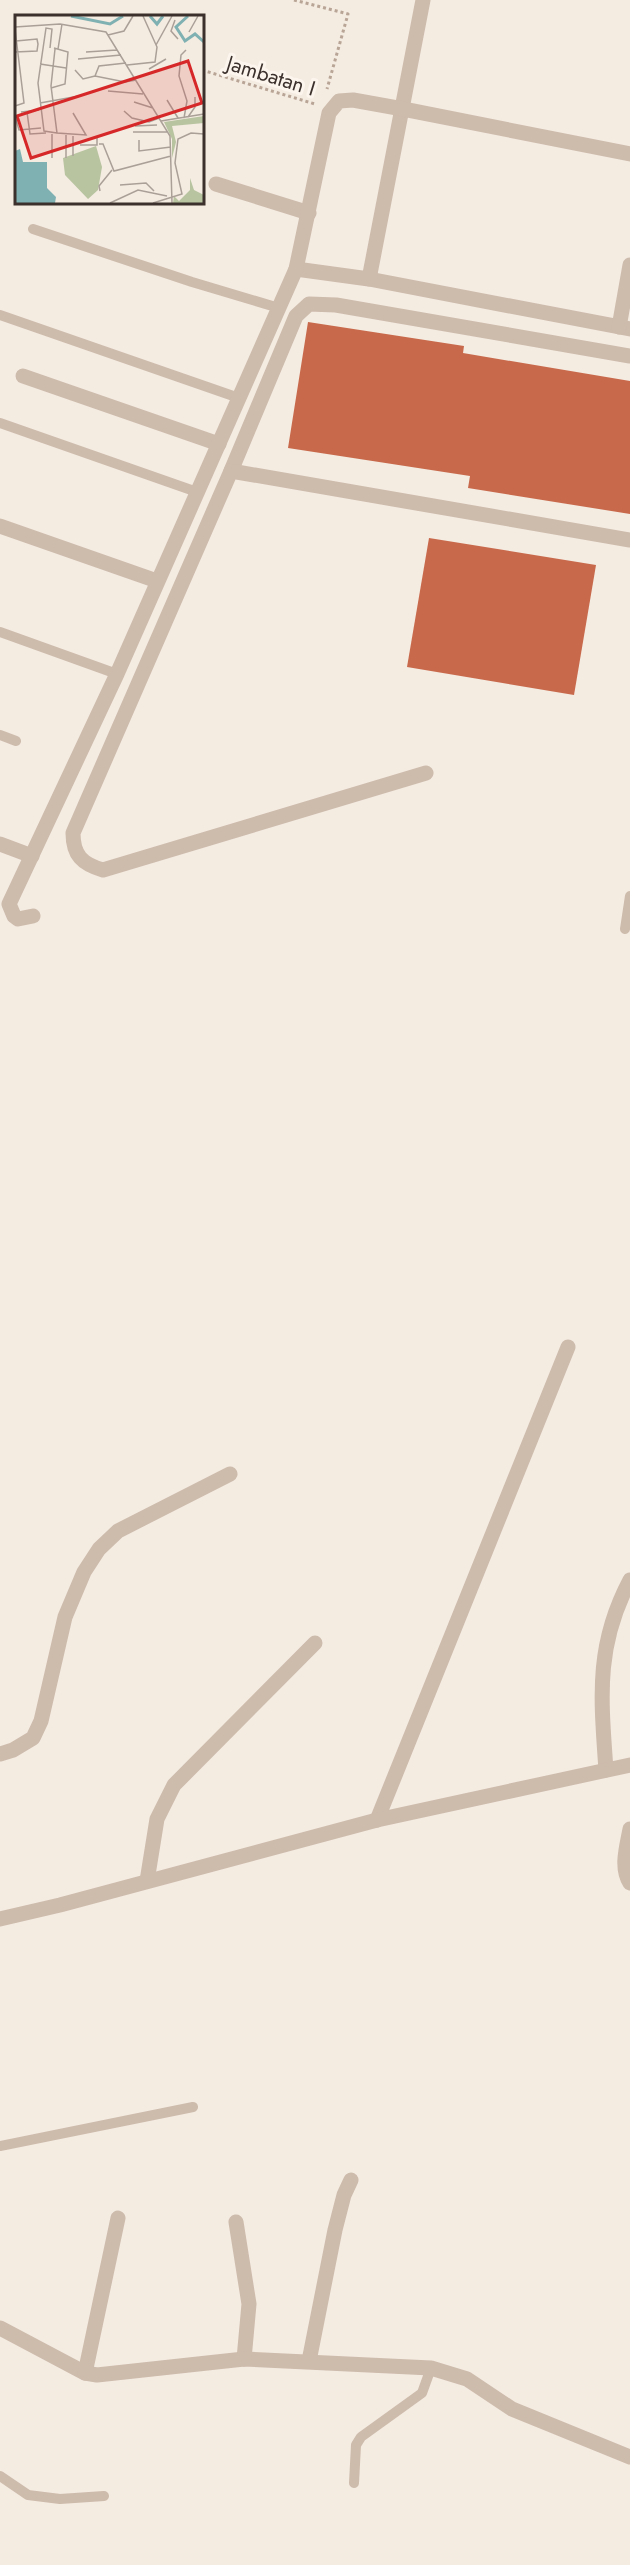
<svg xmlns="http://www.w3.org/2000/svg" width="630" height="2565" font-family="Jost,sans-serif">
<rect width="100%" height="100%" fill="#f4ebe1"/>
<!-- building -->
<g fill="#c8694b">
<path d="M308,322L464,346L463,353L630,381V514L468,488L470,476L288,448Z"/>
<path d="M429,538L596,565L574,695L407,667Z"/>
</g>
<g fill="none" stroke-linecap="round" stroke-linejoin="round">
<!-- path -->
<g stroke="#b9a596" stroke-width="3" stroke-dasharray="3 3" stroke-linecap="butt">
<path d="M294,0L348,14L327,89"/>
<path d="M202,70L315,104"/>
</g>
<!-- service -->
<g stroke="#cdbbac" stroke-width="10">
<path d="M33,229L192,282L279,308"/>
<path d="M0,315L239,398"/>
<path d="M0,423L197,492"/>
<path d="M0,632L117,674"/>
<path d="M0,735L16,741"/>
<path d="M625,929L630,896"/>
<path d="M0,2146L193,2107"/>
<path d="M0,2476L28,2495L60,2499L104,2496"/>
<path d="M354,2483L356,2445L361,2437L422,2393L431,2368"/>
</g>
<!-- minor -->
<g stroke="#cdbbac" stroke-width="15">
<path d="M216,184L309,213"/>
<path d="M296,269L369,279L630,329"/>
<path d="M369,279L423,0"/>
<path d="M619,327L630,265"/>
<path d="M23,376L219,444"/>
<path d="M231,471L296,316L309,304L336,305L630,356"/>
<path d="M0,526L157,581"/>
<path d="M426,773L103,870C82,864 73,855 73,833L231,471L630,540"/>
<path d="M0,844L32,856"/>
<path d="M33,916L18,919L14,916L9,904L117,674L296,269L329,113L339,101L353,100L403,109L630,154"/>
<path d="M0,1754L13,1750L33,1738L41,1721L65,1617L84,1572L99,1549L118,1531L230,1474"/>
<path d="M606,1770C601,1698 595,1646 630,1580"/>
<path d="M377,1820L568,1347"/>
<path d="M630,1829C627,1846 620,1867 630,1883"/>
<path d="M147,1881L157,1819L174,1785L315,1643"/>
<path d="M0,1919L60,1905L377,1820L630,1765"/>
<path d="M236,2222L249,2304L244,2359"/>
<path d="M0,2328L85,2373L97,2375L244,2359L431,2368L467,2379L512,2409L630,2457"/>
<path d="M309,2361L335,2230L344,2195L351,2180"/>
<path d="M85,2373L118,2218"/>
</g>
</g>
<g text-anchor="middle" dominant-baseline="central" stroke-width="6" stroke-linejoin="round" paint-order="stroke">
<!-- street labels -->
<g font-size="21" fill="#3b302b" stroke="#fbf5ee">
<text transform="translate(271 76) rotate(17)">Jambatan I</text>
</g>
</g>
<!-- overview -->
<g transform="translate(15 15)">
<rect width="189" height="189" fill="#f4ebe1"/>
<path d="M189,101V108L157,111L161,127L157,143V124L149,107ZM81,131L87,152L83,175L73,184L50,160L48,143ZM175,163L179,175L189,180V188H158L159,181L164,186L175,175Z" fill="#b8c4a0"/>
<path d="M5,134L8,147H32V173L41,182L40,188H0V136Z" fill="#7fb0b2"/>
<path fill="none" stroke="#7fb0b2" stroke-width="3" d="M56,1L95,9L108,1M135,1L142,9L148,1M173,1L161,12L170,26L180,19L189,27"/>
<path fill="none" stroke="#aaa098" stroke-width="1.5" d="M160,5L156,16L163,24M0,12L45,9L91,17L155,121L157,188M0,14L9,88L0,91M174,17L183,1M93,20L109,16L118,1M141,30L157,1M35,33L37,14L31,13L23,68L29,116L42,118M40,34L36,71L42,118L71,120L58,98M43,34L47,9M0,37L22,36L23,29L22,24L1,26M71,37L102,35M63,44L106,40M25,49L51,53M112,50L140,47L142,32L128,1M134,54L151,44M60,55L68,64L80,61L110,67L121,65M80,61L84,51L111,48M36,73L50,69L53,37L39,33M93,76L128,79M152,85L163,103M119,87L138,93M25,88L64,81M109,96L117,103L134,107L144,103M6,97L24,95M12,97L15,119L31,118M0,101L4,115L26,113M173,102L180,92V82M169,103L172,86L164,61L166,40L171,35M146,106L189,99M120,111L142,110M118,117H153M124,125V136L156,132M84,129H88L99,156L156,141M65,130H82V123M58,141V121M37,143V119M51,143V120M105,170L131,168L139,176M85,176L84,171L97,155M95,188L123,175L152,181M138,188L167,179L160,148L163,124L176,118L189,119"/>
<path fill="#d62828" fill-opacity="0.15" stroke="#d62828" stroke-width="3" d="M173,46L187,88L16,143L2,101Z"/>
<rect width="189" height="189" fill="none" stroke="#3b302b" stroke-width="3"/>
</g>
</svg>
